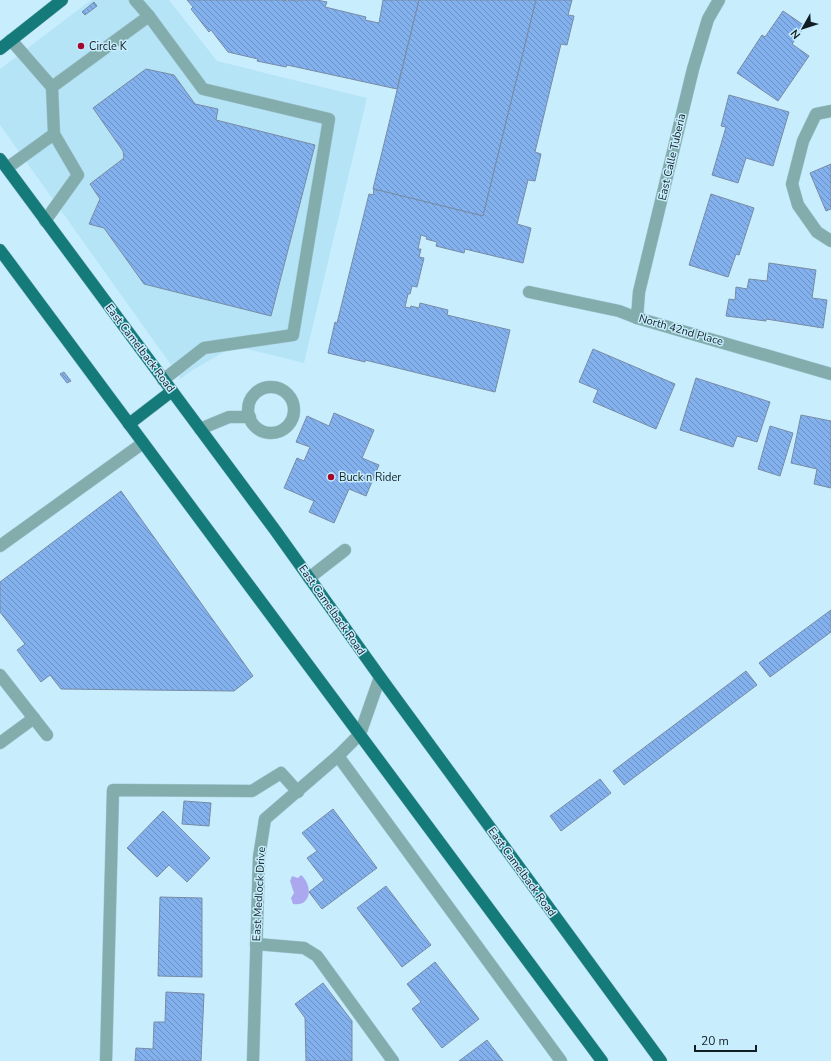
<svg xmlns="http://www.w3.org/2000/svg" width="831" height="1061" font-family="'Nunito Sans',sans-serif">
<defs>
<pattern id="building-back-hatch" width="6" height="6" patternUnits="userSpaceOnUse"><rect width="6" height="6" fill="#83b1ee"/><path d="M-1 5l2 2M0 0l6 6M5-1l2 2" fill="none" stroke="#6a8fc1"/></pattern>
</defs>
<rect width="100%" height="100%" fill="#c8eefe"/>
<!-- built -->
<path fill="#b5e4f7" d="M91,0H169L217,61L367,98L304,363L234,346L188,373L181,379L0,125V69Z"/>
<!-- water -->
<path fill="#aca8ef" d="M301,875C313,885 312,907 293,904L291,898L294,893L290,881L292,876L298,878Z"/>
<!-- building -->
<g fill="url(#building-back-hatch)" stroke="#788ba5">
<path d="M187,0H282L288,1L289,0L298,1V0H317L327,2L325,7L366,17L365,20L379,23L383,0H419L397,89L287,65L286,67L257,61L258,59L228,52L211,30L209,32L191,9L193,7Z"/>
<path d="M419,0H536L483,216L373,189Z"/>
<path d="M536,0H572L568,15L574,16L567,45L561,44L535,152L541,154L535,181L528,180L517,224L531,228L523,263L465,249L464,253L436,246L437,242L426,239L427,237L421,235L418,249H421L419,257L424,258L417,287L412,286L410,294H408L405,307L410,308L411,306L419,308L420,303L448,310L447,315L510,330L495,392L365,360V362L328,353L335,322L337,323L369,194L373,195L374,189L483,216Z"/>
<path d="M94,2L97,6L85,15L82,12Z"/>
<path d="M783,11L805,26L792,44L809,56L778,101L737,73L762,35L765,37Z"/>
<path d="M146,69L174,75L195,104L218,109L216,120L315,145L271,316L144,284L104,228L89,224L100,199L90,184L124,158L123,151L93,108Z"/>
<path d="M729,95L789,112L773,166L746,158L738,183L712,175L726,127L721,126Z"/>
<path d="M831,164V209L826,211L810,173Z"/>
<path d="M711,194L754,208L739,255L736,254L728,277L689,265Z"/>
<path d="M769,263L816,270L812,298L827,300L823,328L766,319V321L726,316L729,299L735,300L736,287L747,289L749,279L767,281Z"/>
<path d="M593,349L675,384L656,429L593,402L598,390L579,382Z"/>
<path d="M64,372L71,381L67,383L60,374Z"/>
<path d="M696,378L770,402L757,442L737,436L733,447L680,430Z"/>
<path d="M334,413L374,430L362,458L379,465L366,496L349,489L334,523L309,512L314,501L284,488L297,458L304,461L310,447L296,442L307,416L329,426Z"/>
<path d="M801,415L831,421V488L814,484L817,469L791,463Z"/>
<path d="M770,426L793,433L780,476L758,469Z"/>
<path d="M121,491L253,676L234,691L61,689L50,675L41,682L17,650L25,644L0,612V582Z"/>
<path d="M831,610V632L770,677L759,663Z"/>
<path d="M746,671L757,685L624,785L613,771Z"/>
<path d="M600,779L611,793L561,831L550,816Z"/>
<path d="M184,801L211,803L209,826L182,824Z"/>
<path d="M333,809L377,868L322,909L309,892L324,880L307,858L317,851L302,833Z"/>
<path d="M163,811L210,858L187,882L169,865L157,877L127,848Z"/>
<path d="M386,886L431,945L402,967L357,908Z"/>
<path d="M160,897L202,898V977L158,976Z"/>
<path d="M435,962L479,1019L442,1048L412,1009L421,1002L407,984Z"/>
<path d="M323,983L352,1021V1061H306L305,1018L295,1004Z"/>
<path d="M166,992L204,994L201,1061H135L136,1048L153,1049L154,1022H165Z"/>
<path d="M487,1040L503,1061H459Z"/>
</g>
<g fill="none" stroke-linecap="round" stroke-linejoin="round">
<defs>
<g id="minor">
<path d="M135,0L149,16"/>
<path d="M11,40L52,87"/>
<path d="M831,111L816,114L803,141L792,184L798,205L817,232L831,241"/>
<path d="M7,168L54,134L52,87L149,16L203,89L329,119L293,335L204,348L163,380"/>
<path d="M45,221L78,175L54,134"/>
<path d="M529,292L619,311L637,318L831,374"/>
<path d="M637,318L639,292L693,69L708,19L719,0"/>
<circle cx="271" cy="410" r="23"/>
<path d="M200,429L229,417H250"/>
<path d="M0,546L143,443"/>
<path d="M309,578L345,550"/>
<path d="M0,675L47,735"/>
<path d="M0,743L34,718"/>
<path d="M338,756L561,1061"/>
<path d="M256,944L304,948L317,956L393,1061"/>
<path d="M106,1061L113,790L252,791L281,773L298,792"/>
<path d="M253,1061L259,857L265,819L338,756L360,734L380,677"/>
</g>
<g id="major">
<path d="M0,49L62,0"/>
<path d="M0,159L275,530L380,677L661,1061"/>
<path d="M0,250L602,1061"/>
<path d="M129,424L172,391"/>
</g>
</defs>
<!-- minor casing -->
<use href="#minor" stroke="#a7c9d7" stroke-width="13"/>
<!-- major casing -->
<use href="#major" stroke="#a7c9d7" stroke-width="13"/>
<!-- minor -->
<use href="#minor" stroke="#83adac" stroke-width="12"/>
<!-- major -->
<use href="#major" stroke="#147b7a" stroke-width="12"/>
</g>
<!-- markers -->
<g fill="#a4082a" stroke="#c8eefe" stroke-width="1.5">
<circle cx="81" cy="46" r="4"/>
<circle cx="331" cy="477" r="4"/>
</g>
<g text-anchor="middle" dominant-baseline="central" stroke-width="3" stroke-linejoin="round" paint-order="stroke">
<!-- poi labels -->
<g font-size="11" fill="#111f25" stroke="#c8eefe" text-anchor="start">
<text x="89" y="46">Circle K</text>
<text x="339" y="477">Buck n Rider</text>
</g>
<!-- street labels -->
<g font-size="11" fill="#111f25" stroke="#c8eefe">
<text transform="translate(672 157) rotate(-77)">East Calle Tuberia</text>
<text transform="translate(681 330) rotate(16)">North 42nd Place</text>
<text transform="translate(140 348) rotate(53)">East Camelback Road</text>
<text transform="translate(332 610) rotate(55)">East Camelback Road</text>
<text transform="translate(522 872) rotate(54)">East Camelback Road</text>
<text transform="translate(259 894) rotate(-87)">East Medlock Drive</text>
</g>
</g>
<!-- north arrow -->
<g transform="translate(803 28) rotate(231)" stroke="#c8eefe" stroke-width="3" paint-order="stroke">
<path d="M0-3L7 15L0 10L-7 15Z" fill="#111f25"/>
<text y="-6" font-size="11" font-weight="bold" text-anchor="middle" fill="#111f25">N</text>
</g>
<!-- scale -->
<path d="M695 1045v6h61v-6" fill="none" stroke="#111f25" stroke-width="2"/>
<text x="701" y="1045" font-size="12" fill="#111f25" stroke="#c8eefe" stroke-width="3" paint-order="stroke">20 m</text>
</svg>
